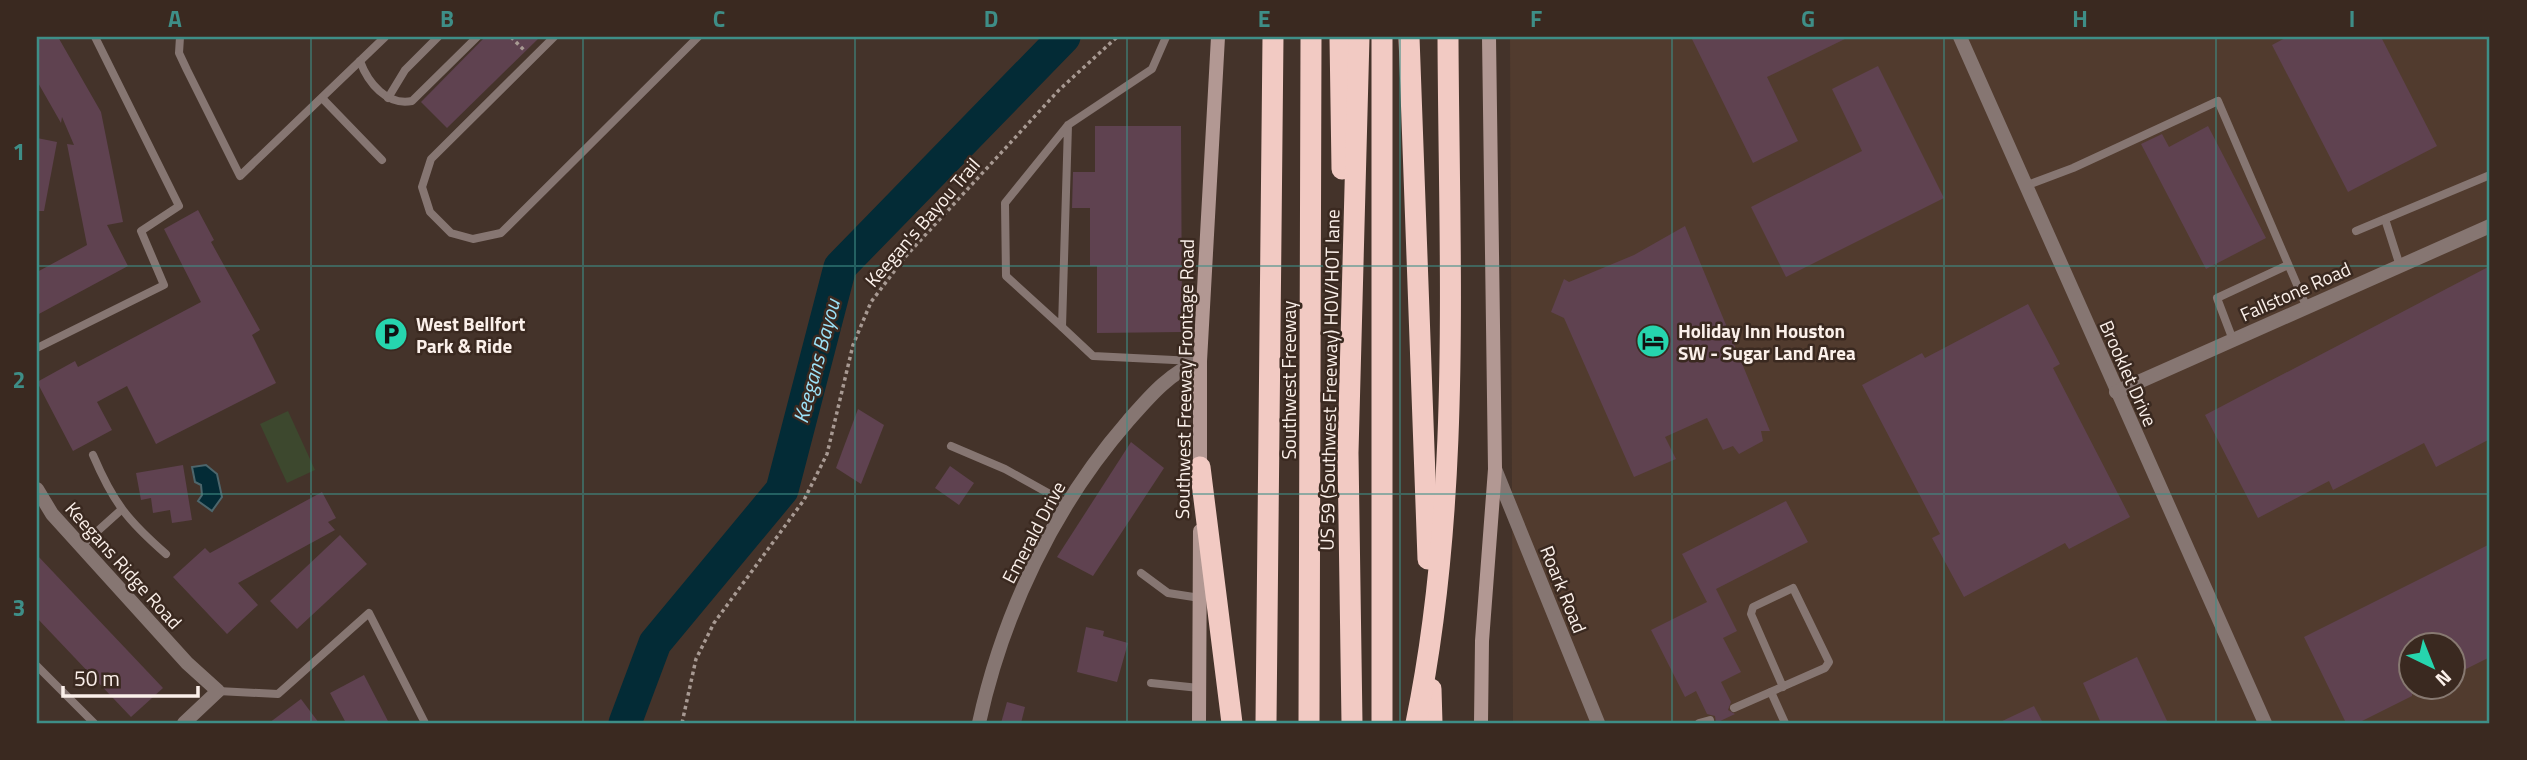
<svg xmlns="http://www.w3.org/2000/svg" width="2527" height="760" font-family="'Titillium Web',sans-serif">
<rect width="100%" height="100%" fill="#44332a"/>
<!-- built -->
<path fill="#513b2e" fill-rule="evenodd" d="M1510,37H2490V723H1513ZM2412,644H2454V686H2412Z"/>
<!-- green -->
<path fill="#3d482e" d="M288,411L315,470L287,483L260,424Z"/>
<!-- water -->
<path fill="#032b36" stroke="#4d666c" stroke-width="2" d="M206,465L217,474L222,497L212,511L198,501L202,495L201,485L195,482L192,467Z"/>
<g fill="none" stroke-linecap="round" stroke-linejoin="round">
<!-- river -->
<path stroke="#032b36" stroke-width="33" d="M625,723L655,643L782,490L840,267L1064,37"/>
</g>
<!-- building -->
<g fill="#5f4250">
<path d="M37,37H58L101,112L123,222L107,225L128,266L37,315V272L87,245L67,144L74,145L62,117L61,123L37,81Z"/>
<path d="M540,37L447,128L421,102L485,37Z"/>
<path d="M1691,37H1849L1767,77L1798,141L1753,163Z"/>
<path d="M2287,37H2381L2437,146L2348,192L2272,45Z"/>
<path d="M1878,66L1944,198L1786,277L1751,207L1862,151L1832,89Z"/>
<path d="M1095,126H1181L1182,332L1097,333V266H1090V208H1072L1073,172H1095Z"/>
<path d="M2208,126L2266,238L2206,269L2141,144L2162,134L2169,147Z"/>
<path d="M37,138L57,142L44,211H37Z"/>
<path d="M198,210L214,240L211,242L260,330L252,335L276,383L156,444L127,386L97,402L112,430L73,451L37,382L75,361L78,367L201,302L164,229Z"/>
<path d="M1685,226L1770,431H1761L1763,441L1739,454L1733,446L1723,450L1707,418L1665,437L1676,459L1634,477L1564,318L1551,312L1564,279L1569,282L1634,255Z"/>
<path d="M2490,266V439L2436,467L2424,443L2333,490L2329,481L2258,518L2205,415Z"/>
<path d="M2028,304L2060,364L2053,368L2130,517L2069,549L2065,543L1964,597L1932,538L1940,534L1862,385L1922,353L1925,358Z"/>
<path d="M858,409L884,425L861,484L836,468Z"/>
<path d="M1131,442L1164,468L1093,576L1057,557Z"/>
<path d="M183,465L192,520L172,523L170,510L153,513L151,498L141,500L136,473Z"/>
<path d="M950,466L974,483L959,505L935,488Z"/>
<path d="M322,492L336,518L328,522L335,530L238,583L258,605L227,634L173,577L205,548L210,553Z"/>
<path d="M1786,501L1808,542L1716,589L1737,631L1723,638L1741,672L1721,682L1731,702L1728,710L1735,714L1716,723L1715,716L1707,714L1696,691L1685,697L1651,630L1707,602L1682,554Z"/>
<path d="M340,535L367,564L297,629L270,601Z"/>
<path d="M2490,544V657L2454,675V645H2412V696L2358,723H2346L2304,637Z"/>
<path d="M37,555L163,688L131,717L37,618Z"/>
<path d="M1086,627L1104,631L1103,636L1128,643L1117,682L1077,672Z"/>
<path d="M2137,657L2168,723H2101L2083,683Z"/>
<path d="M364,675L389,723H346L330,693Z"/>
<path d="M301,699L319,723H269Z"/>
<path d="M1007,702L1025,707L1021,723H1001Z"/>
<path d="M2034,706L2043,723H1998Z"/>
</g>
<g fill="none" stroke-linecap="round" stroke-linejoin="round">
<!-- path -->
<g stroke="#a89a93" stroke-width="3.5" stroke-dasharray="3.5 3.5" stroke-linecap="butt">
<path d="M511,37L524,50"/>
<path d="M682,723L696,659L714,623L804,500L827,454L853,345L871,302L905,257L1059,90L1117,37"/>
</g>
<!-- lane -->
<g stroke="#867672" stroke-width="8">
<path d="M180,37L179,53L187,70L240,176L385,37"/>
<path d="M554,37L431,159L422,187L430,212L451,233L473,239L501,233L698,37"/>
<path d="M360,61C368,83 387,106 412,101L477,37"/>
<path d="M322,98L382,160"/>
<path d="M388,98L405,70L438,37"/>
<path d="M1068,125L1062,327L1006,276L1005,203L1068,125L1152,69L1166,37"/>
<path d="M2025,186L2073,168L2218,101L2307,308"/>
<path d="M2385,219L2400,266"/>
<path d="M2356,231L2490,175"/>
<path d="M1062,327L1093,356L1194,361"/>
<path d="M2233,340L2217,298L2288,265"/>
<path d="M37,348L164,285L141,231L179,206L95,37"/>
<path d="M951,446L1005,469L1066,503"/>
<path d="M93,455C113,502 127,520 166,554"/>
<path d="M81,546L121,510"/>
<path d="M1141,573L1168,593L1200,598"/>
<path d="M37,666L94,723"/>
<path d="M1151,683L1199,688"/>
<path d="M218,691L278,694L369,613L425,723"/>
<path d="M1771,692L1785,723"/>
<path d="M1734,708L1825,668L1829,662L1793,588L1753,607L1751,614L1783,687"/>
<path d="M1699,723L1710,720"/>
</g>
<!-- street -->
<g stroke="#867672" stroke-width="14">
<path d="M1960,37L2265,723"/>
<path d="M2116,392L2490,226"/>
<path d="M1495,469L1598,723"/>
<path d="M37,489L52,514L187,663L218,691L184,723"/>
<path d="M979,723C1003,613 1054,506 1128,421C1150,396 1169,373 1200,361"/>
</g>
<!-- secondary -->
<g stroke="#b29893" stroke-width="14">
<path d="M1200,476V361L1218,37"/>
<path d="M1199,723L1200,531"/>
<path d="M1481,723L1482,641L1495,469L1489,37"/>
</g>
<!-- highway -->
<g stroke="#f2cac3" stroke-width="21">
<path d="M1340,37L1342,169"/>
<path d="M1382,37V723"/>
<path d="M1409,37L1428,559"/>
<path d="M1200,467L1232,723"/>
<path d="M1431,689L1432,723"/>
<path d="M1266,723L1273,37"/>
<path d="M1309,723L1311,37"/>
<path d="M1352,723L1348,453L1359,37"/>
<path d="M1416,723C1462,499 1449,265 1448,37"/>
</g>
</g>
<!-- grid -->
<path fill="none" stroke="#3e8e87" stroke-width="2" stroke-opacity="0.55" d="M311,37V723M583,37V723M855,37V723M1127,37V723M1400,37V723M1672,37V723M1944,37V723M2216,37V723M37,266H2490M37,494H2490"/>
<!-- icons -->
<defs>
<symbol id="parking-disc" viewBox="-11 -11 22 22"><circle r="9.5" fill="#26d5ae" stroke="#3a2920"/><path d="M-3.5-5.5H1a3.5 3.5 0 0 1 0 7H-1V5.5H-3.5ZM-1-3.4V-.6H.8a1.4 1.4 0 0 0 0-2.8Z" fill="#111"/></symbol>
<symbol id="hotel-disc" viewBox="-11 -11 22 22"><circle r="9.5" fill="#26d5ae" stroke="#3a2920"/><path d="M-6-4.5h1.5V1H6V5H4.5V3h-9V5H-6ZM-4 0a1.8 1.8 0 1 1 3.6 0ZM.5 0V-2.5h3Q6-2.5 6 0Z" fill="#111"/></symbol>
</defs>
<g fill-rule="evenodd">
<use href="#parking-disc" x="372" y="315" width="38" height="38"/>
<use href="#hotel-disc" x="1634" y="322" width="38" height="38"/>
</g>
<g text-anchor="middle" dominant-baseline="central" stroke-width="5" stroke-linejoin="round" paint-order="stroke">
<!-- street labels -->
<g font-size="19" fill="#fbf0ea" stroke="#3a2920">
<text transform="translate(922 222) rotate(-49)">Keegan's Bayou Trail</text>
<text transform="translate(2295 291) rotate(-24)">Fallstone Road</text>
<text transform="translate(2129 373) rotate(66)">Brooklet Drive</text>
<text transform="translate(1184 379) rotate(-89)">Southwest Freeway Frontage Road</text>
<text transform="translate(1288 380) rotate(-90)">Southwest Freeway</text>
<text transform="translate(1329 380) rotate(-89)">US 59 (Southwest Freeway) HOV/HOT lane</text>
<text transform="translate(1033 532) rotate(-62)">Emerald Drive</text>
<text transform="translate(124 565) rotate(48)">Keegans Ridge Road</text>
<text transform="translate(1564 589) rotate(68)">Roark Road</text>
</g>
<!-- poi labels -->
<g font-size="19" font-weight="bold" fill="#fbf0ea" stroke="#3a2920" text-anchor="start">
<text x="416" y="323">West Bellfort<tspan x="416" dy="22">Park &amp; Ride</tspan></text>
<text x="1678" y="330">Holiday Inn Houston<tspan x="1678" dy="22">SW - Sugar Land Area</tspan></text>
</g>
<!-- water labels -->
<g font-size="21" font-style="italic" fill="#9de3f9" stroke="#3a2920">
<text transform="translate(816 361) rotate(-75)">Keegans Bayou</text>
</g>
</g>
<!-- border -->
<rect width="2527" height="760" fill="none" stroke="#3a2920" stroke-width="77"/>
<!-- north arrow -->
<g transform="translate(2432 666) rotate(137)"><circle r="33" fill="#3a2920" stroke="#877971" stroke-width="2"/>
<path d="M0-5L12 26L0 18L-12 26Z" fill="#26d5ae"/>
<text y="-10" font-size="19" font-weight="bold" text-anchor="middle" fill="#fbf0ea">N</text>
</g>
<!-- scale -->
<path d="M63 686v10h135v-10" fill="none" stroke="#fbf0ea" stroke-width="3.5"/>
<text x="74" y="686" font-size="21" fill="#fbf0ea" stroke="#3a2920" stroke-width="5" paint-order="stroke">50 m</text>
<rect x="38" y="38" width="2450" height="684" fill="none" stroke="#3e8e87" stroke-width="2.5"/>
<g font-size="23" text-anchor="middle" font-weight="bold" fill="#3e8e87">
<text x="175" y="27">A</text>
<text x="447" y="27">B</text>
<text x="719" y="27">C</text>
<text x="991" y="27">D</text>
<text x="1264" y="27">E</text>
<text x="1536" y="27">F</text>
<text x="1808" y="27">G</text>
<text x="2080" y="27">H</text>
<text x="2352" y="27">I</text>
<text x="19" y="160">1</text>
<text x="19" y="388">2</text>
<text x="19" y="616">3</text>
</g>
</svg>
